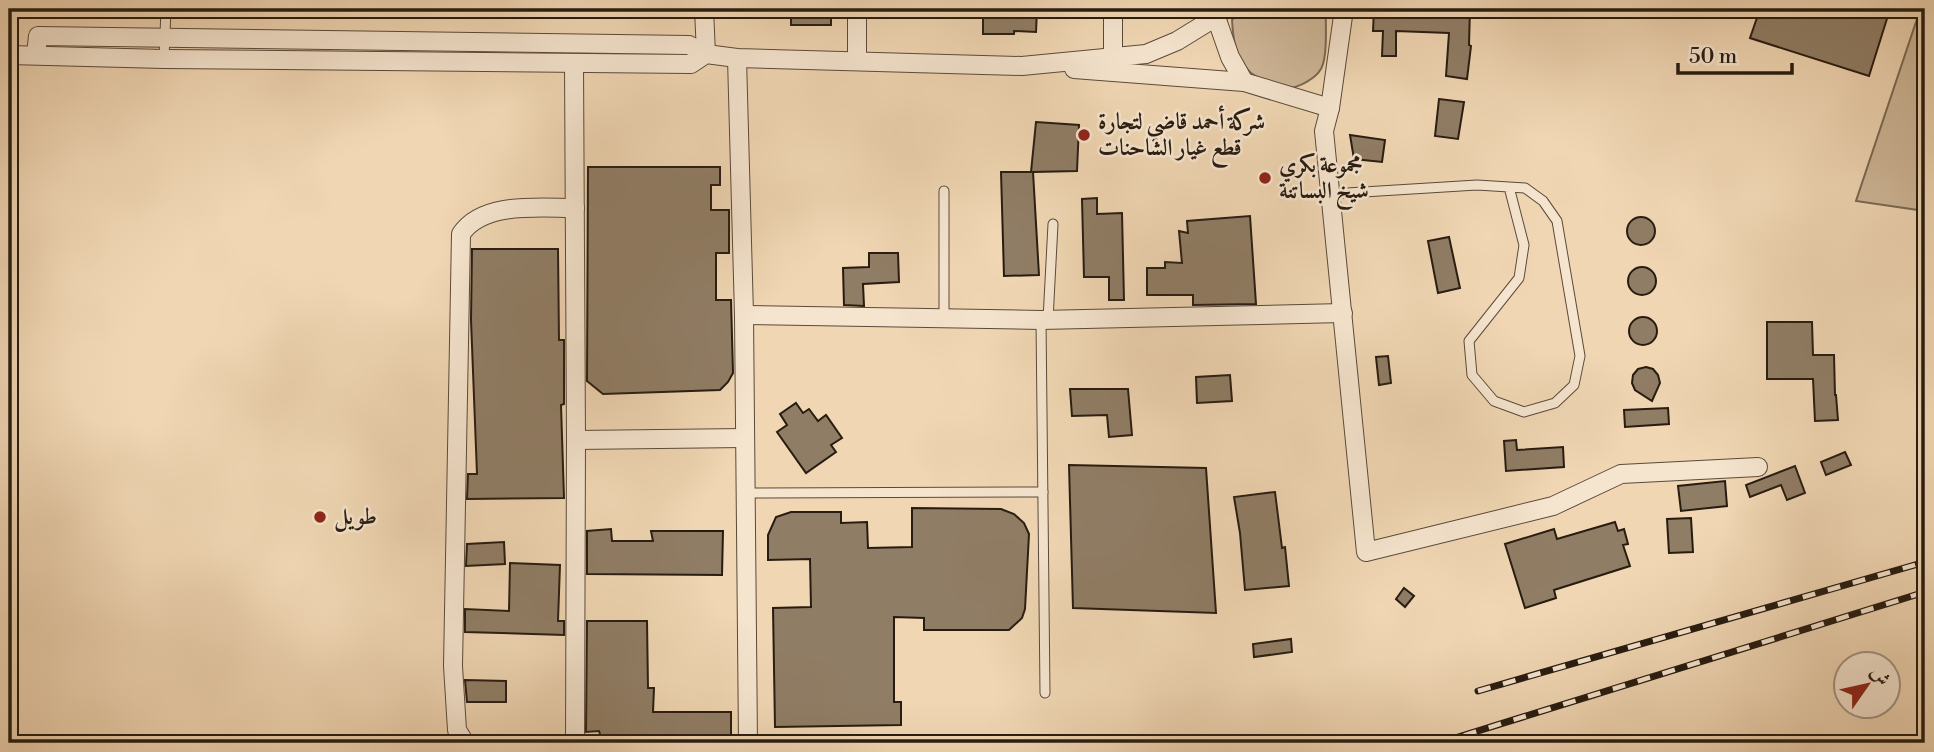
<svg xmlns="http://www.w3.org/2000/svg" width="1934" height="752" font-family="'Libre Bodoni',Amiri,serif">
<rect width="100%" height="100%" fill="#f0d6b3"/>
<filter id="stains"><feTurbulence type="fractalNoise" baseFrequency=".00286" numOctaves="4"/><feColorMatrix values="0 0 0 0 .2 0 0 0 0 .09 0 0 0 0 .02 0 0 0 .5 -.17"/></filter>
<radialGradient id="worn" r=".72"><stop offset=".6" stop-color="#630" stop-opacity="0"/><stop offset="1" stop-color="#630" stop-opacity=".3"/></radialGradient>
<!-- green -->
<g fill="#ceb697" stroke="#7b6954" stroke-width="2">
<path d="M1242,9H1326C1325,26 1328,48 1323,64C1320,77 1297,90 1283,88C1277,88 1252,75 1249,71C1235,57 1233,38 1232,20Z"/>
<path d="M1918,16L1925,18V211L1856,201Z"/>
</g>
<!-- building -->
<g fill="#907d65" stroke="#281c11" stroke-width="2">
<rect x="791" y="9" width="40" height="16"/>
<path d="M983,9H1037L1036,32L1014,31V34H983Z"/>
<path d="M1374,9H1470L1469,45L1471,46L1467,79L1446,76L1449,33L1396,31V56H1382L1383,31H1373Z"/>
<path d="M1760,9H1890L1869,76L1750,38Z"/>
<path d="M1439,99L1464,102L1458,139L1435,136Z"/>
<path d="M1036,122L1079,125L1077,171L1033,172L1039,275L1004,276L1001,172H1031Z"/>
<path d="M1350,135L1385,140L1382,162L1354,159Z"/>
<path d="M588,167H720V185H711V210H729V253H716V300H731L733,373L728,382L720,390L603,394L587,381Z"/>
<path d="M1097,198V214L1122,213L1124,300H1109V277H1084L1082,199Z"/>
<path d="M1250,216L1256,304L1193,305V295H1147V268H1165V262L1182,263L1179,231L1188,233L1187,221Z"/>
<circle cx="1641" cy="231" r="14"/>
<path d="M1449,237L1460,288L1438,293L1428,241Z"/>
<path d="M472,249H558L559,340H564V404L561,405L564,498L467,499L468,474H477L471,320Z"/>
<path d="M869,253H898L899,282L863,284L864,306L844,305L843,268L869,267Z"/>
<circle cx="1642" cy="281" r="14"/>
<circle cx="1643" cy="331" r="14"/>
<path d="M1767,322H1812L1813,355H1834L1835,395H1836L1838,420L1815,421L1813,379H1767Z"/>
<path d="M1388,356L1391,383L1379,385L1376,357Z"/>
<path d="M1646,367L1653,369L1658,375L1660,383L1652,401L1635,390L1632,383L1633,375L1638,369Z"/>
<path d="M1230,375L1232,401L1197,403L1196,377Z"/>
<path d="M1070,389H1128L1132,435L1109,437L1107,415L1072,416Z"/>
<path d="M796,403L803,413L809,409L818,421L826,415L842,438L831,445L836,452L806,473L777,432L787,425L780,414Z"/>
<path d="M1668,408L1669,424L1625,427L1624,410Z"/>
<path d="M1516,440L1517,450L1563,447L1564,467L1506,471L1504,441Z"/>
<path d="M1845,452L1851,465L1826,475L1821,462Z"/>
<path d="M1069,465L1206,468L1216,613L1073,608Z"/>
<path d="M1795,466L1805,493L1787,500L1781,485L1750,497L1746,485Z"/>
<path d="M1725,481L1727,506L1681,511L1678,486Z"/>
<path d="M1275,492L1282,548L1285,547L1289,586L1245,590L1240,533L1234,497Z"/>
<path d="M912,508L1001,509L1014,514L1024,523L1029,534L1025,609L1022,618L1009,630H924V618L894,617V702H901V725L775,727L773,608L811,607L810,559L768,560V535L776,517L791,512H841V523L867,522L868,548L912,547Z"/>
<path d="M1691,518L1693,552L1669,553L1667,519Z"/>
<path d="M1615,522L1618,531L1624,529L1628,544L1623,545L1630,566L1554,590L1556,598L1525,608L1505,544L1554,529L1557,539Z"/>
<path d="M611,529L612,541H653L651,531H723L722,575L587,574V531Z"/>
<path d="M504,542L505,564L466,566L467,544Z"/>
<path d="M510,563L560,565L558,621H564V635L465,632V609L509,611Z"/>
<path d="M1404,588L1414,596L1405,607L1396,599Z"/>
<path d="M587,621H647L648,688H654L653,712H731V742H660V736L601,737L599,731L586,732Z"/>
<path d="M1291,639L1292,652L1254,657L1253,644Z"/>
<path d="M465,680L506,681V702H467Z"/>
</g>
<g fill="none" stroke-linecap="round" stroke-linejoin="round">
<defs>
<g id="service">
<path d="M164,59L166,9"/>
<path d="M1331,194L1477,185L1525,188L1543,201L1557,221L1580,356L1574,385L1555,403L1524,412L1494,401L1472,375L1469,341L1519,278L1524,245L1509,187"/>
<path d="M944,319V191"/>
<path d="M1041,320L1045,693"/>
<path d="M1048,320L1053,224"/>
<path d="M745,493L1043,492"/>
</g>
<g id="minor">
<path d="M704,9L706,54"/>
<path d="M857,9V60"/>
<path d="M1113,9V57"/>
<path d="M1344,9L1330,108L1324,131L1366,552L1553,506L1621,474L1758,467"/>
<path d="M1216,17L1230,57L1244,82"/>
<path d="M9,55L164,59L691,64L706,54L737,58L1022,66L1146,54L1177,41L1216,17L1224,9"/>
<path d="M36,55L38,36L689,45L706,54"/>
<path d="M737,58L744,315L748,743"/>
<path d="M574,63L576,440L575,743"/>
<path d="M1074,69L1244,82L1330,108"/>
<path d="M744,315L1041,320L1343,313"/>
<path d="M576,440L744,438"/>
<path d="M465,743L457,730L453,666L461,234C483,201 541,208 575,208"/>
</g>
</defs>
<!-- service casing -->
<use href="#service" stroke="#5a4a3a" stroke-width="11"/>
<!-- minor casing -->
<use href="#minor" stroke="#5a4a3a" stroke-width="20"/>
<!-- service -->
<use href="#service" stroke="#f5e4ce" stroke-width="9"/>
<!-- minor -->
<use href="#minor" stroke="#f5e4ce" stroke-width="18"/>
<defs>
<g id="rail">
<path d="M1478,691L1925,562"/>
<path d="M1439,743L1925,592"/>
</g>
</defs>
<!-- rail casing -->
<use href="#rail" stroke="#281c11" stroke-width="7"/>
<!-- rail -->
<use href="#rail" stroke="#f5e4ce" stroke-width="4.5" stroke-dasharray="13" stroke-linecap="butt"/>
</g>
<!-- markers -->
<g fill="#8f2418" stroke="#f5e4ce" stroke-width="2.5">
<circle cx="1084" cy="135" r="7"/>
<circle cx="1265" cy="178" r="7"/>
<circle cx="320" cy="517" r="7"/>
</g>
<g text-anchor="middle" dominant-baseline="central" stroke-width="5" stroke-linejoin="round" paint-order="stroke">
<!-- poi labels -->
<g font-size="23" font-weight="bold" fill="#281c11" stroke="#f5e4ce" text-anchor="start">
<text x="1098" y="122">شركة أحمد قاضي لتجارة<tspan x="1098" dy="26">قطع غيار الشاحنات</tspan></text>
<text x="1279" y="165">مجموعة بكري<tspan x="1279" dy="26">شيخ البساتنة</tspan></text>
<text x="334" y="517">طويل</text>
</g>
</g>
<!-- margin -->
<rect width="1934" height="752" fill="none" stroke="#f0d6b3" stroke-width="35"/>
<rect x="10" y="10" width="1913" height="731" fill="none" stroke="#281c11" stroke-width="3.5"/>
<rect x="18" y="18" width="1899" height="717" fill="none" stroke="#281c11" stroke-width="2"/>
<!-- north arrow -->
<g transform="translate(1867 685) rotate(56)"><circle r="33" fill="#f5e4ce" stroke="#a39482" stroke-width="2"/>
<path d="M0-5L12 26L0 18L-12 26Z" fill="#8f2418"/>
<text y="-10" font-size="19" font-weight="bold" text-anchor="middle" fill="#281c11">ش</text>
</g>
<!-- scale -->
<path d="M1678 63v10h114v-10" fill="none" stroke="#281c11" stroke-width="3.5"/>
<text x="1689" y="63" font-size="21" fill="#281c11" stroke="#f5e4ce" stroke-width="5" paint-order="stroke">50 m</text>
<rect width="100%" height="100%" filter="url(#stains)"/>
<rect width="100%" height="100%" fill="url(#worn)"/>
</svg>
